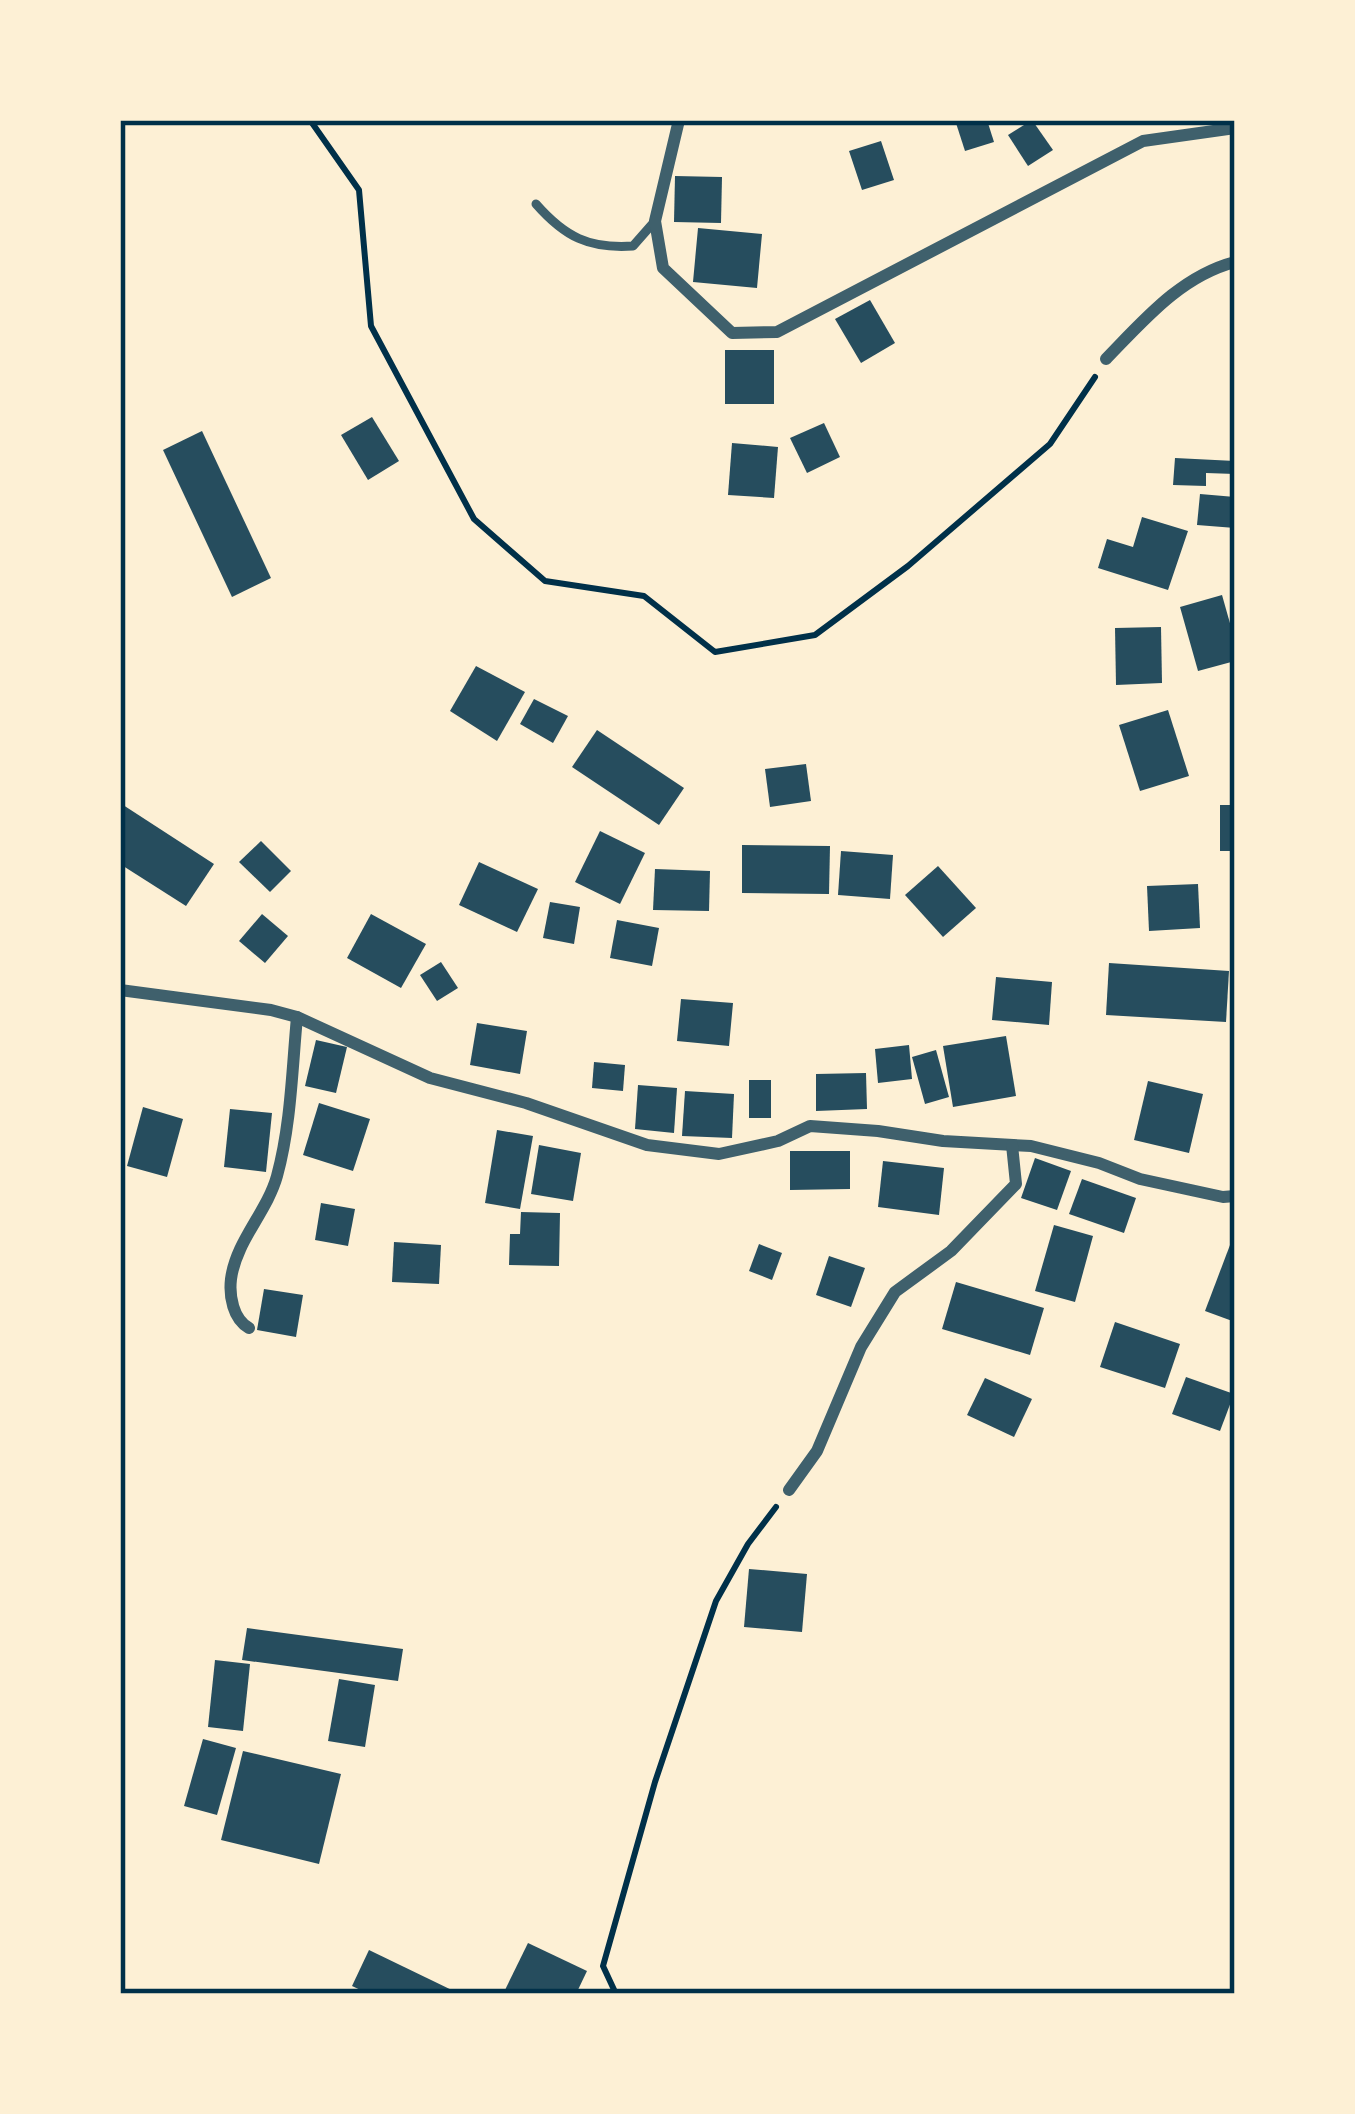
<svg xmlns="http://www.w3.org/2000/svg" width="1355" height="2114" font-family="'Asap Condensed',sans-serif">
<rect width="100%" height="100%" fill="#fdf0d5"/>
<!-- building -->
<g fill="#264d5e">
<path d="M955,120H987L994,142L965,151Z"/>
<path d="M1032,120L1053,150L1028,166L1008,135Z"/>
<path d="M881,141L894,180L862,190L849,151Z"/>
<path d="M675,176L722,177L721,223L674,222Z"/>
<path d="M698,228L762,234L757,288L693,282Z"/>
<path d="M870,300L895,343L861,363L835,319Z"/>
<rect x="725" y="350" width="49" height="54"/>
<path d="M372,417L399,461L368,480L341,435Z"/>
<path d="M824,423L840,457L807,473L790,438Z"/>
<path d="M202,431L271,578L232,597L163,450Z"/>
<path d="M732,443L778,447L774,498L728,495Z"/>
<path d="M1175,458L1235,461V474L1206,473V486L1173,485Z"/>
<path d="M1200,494L1235,497V528L1197,525Z"/>
<path d="M1142,517L1188,531L1168,590L1098,568L1107,539L1133,547Z"/>
<path d="M1222,595L1235,641V661L1198,671L1180,607Z"/>
<path d="M1161,627L1162,683L1116,685L1115,628Z"/>
<path d="M476,666L525,692L497,741L450,711Z"/>
<path d="M534,699L568,716L553,743L520,724Z"/>
<path d="M1168,710L1189,776L1140,791L1119,725Z"/>
<path d="M597,730L684,788L659,825L572,767Z"/>
<path d="M806,764L811,801L770,807L765,769Z"/>
<path d="M120,803L214,864L186,906L120,864Z"/>
<rect x="1220" y="805" width="15" height="46"/>
<path d="M600,831L645,853L620,904L575,882Z"/>
<path d="M261,841L291,871L270,892L239,862Z"/>
<path d="M742,845L830,846L829,894L742,893Z"/>
<path d="M841,851L893,855L890,899L838,895Z"/>
<path d="M479,862L538,889L517,932L459,905Z"/>
<path d="M938,866L976,908L943,937L905,895Z"/>
<path d="M655,869L710,871L709,911L653,910Z"/>
<path d="M1198,884L1200,928L1149,931L1147,886Z"/>
<path d="M550,902L580,907L574,944L543,938Z"/>
<path d="M262,914L288,936L265,963L239,941Z"/>
<path d="M371,914L426,944L401,988L347,958Z"/>
<path d="M617,920L659,928L652,966L610,958Z"/>
<path d="M441,962L458,988L437,1001L420,975Z"/>
<path d="M1109,963L1229,971L1226,1022L1106,1015Z"/>
<path d="M996,977L1052,982L1049,1025L992,1020Z"/>
<path d="M681,999L733,1003L729,1046L677,1041Z"/>
<path d="M477,1023L527,1031L520,1074L470,1065Z"/>
<path d="M1006,1036L1016,1096L953,1107L943,1046Z"/>
<path d="M316,1040L347,1047L336,1093L305,1086Z"/>
<path d="M909,1045L912,1079L878,1083L875,1049Z"/>
<path d="M936,1050L949,1097L925,1104L912,1057Z"/>
<path d="M594,1062L625,1065L623,1091L592,1088Z"/>
<path d="M866,1073L867,1109L816,1111V1074Z"/>
<rect x="749" y="1080" width="22" height="38"/>
<path d="M1148,1081L1203,1094L1189,1153L1134,1140Z"/>
<path d="M638,1085L677,1088L674,1133L635,1129Z"/>
<path d="M685,1091L734,1094L732,1138L682,1136Z"/>
<path d="M319,1103L370,1119L353,1171L303,1155Z"/>
<path d="M143,1107L183,1119L167,1177L127,1166Z"/>
<path d="M230,1109L272,1113L266,1172L224,1167Z"/>
<path d="M497,1130L533,1136L520,1209L485,1203Z"/>
<path d="M539,1145L581,1153L573,1201L531,1194Z"/>
<path d="M790,1151H850V1189L790,1190Z"/>
<path d="M1035,1158L1071,1171L1057,1210L1021,1198Z"/>
<path d="M883,1161L944,1168L939,1215L878,1207Z"/>
<path d="M1082,1179L1136,1198L1124,1233L1069,1214Z"/>
<path d="M321,1203L355,1209L348,1246L315,1240Z"/>
<path d="M521,1212L560,1213L559,1266L509,1265L510,1234H520Z"/>
<path d="M1054,1225L1093,1236L1075,1302L1035,1291Z"/>
<path d="M394,1242L441,1245L439,1284L392,1282Z"/>
<path d="M759,1244L782,1253L772,1280L749,1271Z"/>
<path d="M1230,1245L1235,1247V1322L1205,1311Z"/>
<path d="M829,1256L865,1268L851,1307L816,1295Z"/>
<path d="M956,1282L1044,1308L1030,1355L942,1329Z"/>
<path d="M264,1289L303,1295L296,1337L257,1330Z"/>
<path d="M1115,1322L1180,1344L1165,1388L1100,1367Z"/>
<path d="M1186,1377L1234,1394L1220,1431L1172,1414Z"/>
<path d="M985,1378L1032,1399L1014,1437L967,1415Z"/>
<path d="M749,1569L807,1574L802,1632L744,1627Z"/>
<path d="M247,1628L403,1649L398,1681L242,1660Z"/>
<path d="M215,1660L250,1664L243,1731L208,1727Z"/>
<path d="M339,1679L375,1685L365,1747L328,1741Z"/>
<path d="M203,1739L236,1748L217,1815L184,1806Z"/>
<path d="M243,1751L341,1774L319,1864L221,1840Z"/>
<path d="M528,1943L587,1971L576,1994H514L505,1990Z"/>
<path d="M369,1950L460,1994H369L352,1986Z"/>
</g>
<g fill="none" stroke-linecap="round" stroke-linejoin="round">
<!-- path -->
<g stroke="#003049" stroke-width="6">
<path d="M310,120L359,190L371,326L474,519L545,581L644,596L715,652L815,635L908,566L1050,444L1095,377"/>
<path d="M616,1994L603,1966L655,1782L716,1601L748,1544L776,1507"/>
</g>
<!-- service -->
<path stroke="#3f606c" stroke-width="9" d="M536,204C565,237 589,249 633,246L655,221"/>
<!-- minor -->
<g stroke="#3f606c" stroke-width="12">
<path d="M679,120L655,221L663,268L732,333L777,332L1143,141L1235,128"/>
<path d="M1106,359C1144,320 1181,276 1235,262"/>
<path d="M120,990L271,1010L297,1017L430,1078L526,1103L647,1145L719,1154L778,1141L810,1126L878,1131L943,1141L1031,1146L1099,1163L1140,1179L1223,1197L1235,1196"/>
<path d="M249,1328C233,1319 229,1296 231,1279C236,1241 267,1212 277,1176C291,1125 292,1070 297,1017"/>
<path d="M789,1490L817,1451L861,1347L895,1292L951,1251L1016,1184L1012,1145"/>
</g>
</g>
<!-- border -->
<rect width="1355" height="2114" fill="none" stroke="#fdf0d5" stroke-width="246"/>
<rect x="123" y="123" width="1109" height="1868" fill="none" stroke="#003049" stroke-width="4.5"/>
</svg>
